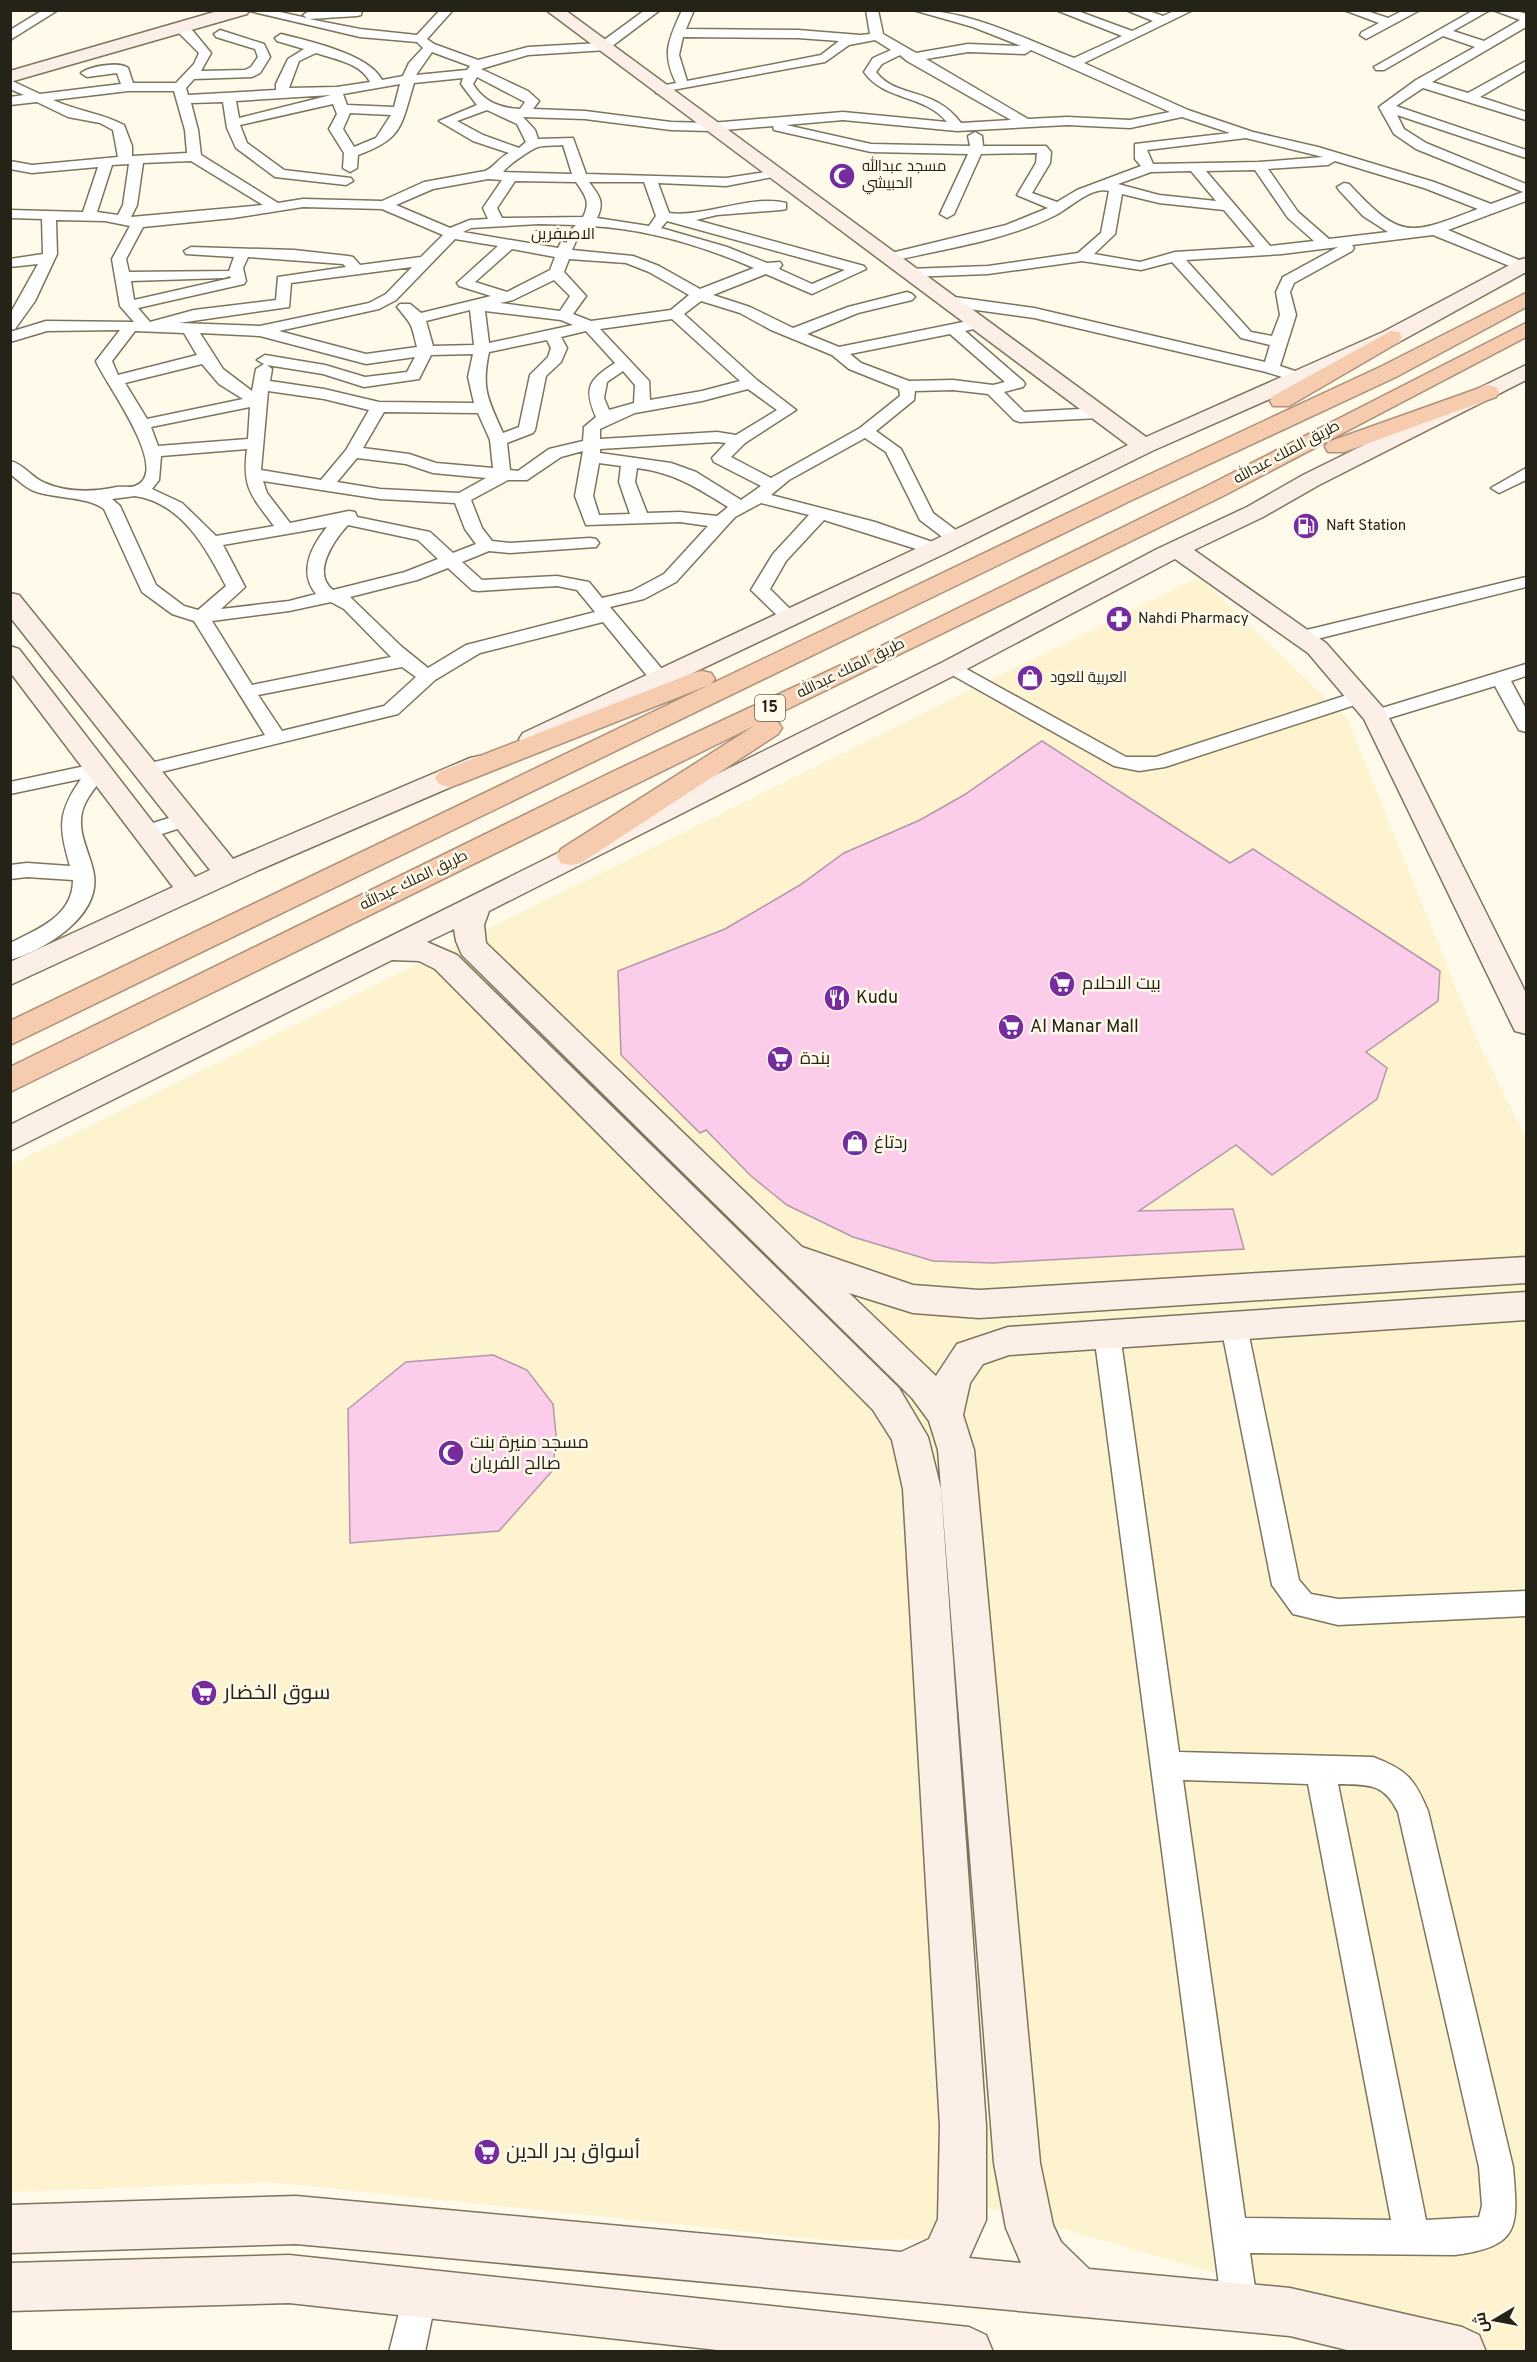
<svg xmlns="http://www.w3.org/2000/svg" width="1537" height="2362" font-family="Overpass,Cairo,sans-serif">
<rect width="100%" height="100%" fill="#fffaea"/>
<!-- built -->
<path fill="#fdf3cf" d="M1199,577L1347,718L1476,1037L1526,1138V2351H1489L944,2195L931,2239L837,2241L270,2182L11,2192V1165Z"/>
<!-- building -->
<g fill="#fbcdea" stroke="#b298a8" stroke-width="1.5">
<path d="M1042,741L1230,863L1253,849L1440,971L1438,1001L1366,1052L1387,1068L1377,1099L1272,1175L1236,1145L1139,1211L1233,1209L1244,1249L993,1263L933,1261L853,1237L787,1205L751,1176L706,1130L700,1133L621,1055L618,971L725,929L800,885L844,853L920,820L964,795Z"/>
<path d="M493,1355L527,1370L553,1404L556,1435L553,1470L499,1531L350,1543L348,1409L406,1362Z"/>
</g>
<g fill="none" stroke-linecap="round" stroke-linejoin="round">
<defs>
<g id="street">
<path d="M43,10H58L10,40V30Z"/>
<path d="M245,10H271L307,18L303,15L309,11L362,10L361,15L357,16L309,19L360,29L417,35L440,10H453L427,39L434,44L478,60L528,47L600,43L645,10H660L607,50L528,55L481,69L528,91L539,101L533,109L585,111L671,122L711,123L843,112L947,122C924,94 884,101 864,72L873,58L891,50L875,40L849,45L825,62L656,93V87L676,83C661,52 669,40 682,10H694L686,29L798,30L860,35L870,34L866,10H878L883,34L916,53L968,44L1021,46L973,27L913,10C970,10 1022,38 1074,58L1122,36L1056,10H1075L1132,31L1153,21L1126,10H1146L1163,16L1176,10H1193L1084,63L1188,110L1253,132L1318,147L1434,182L1491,204L1523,192L1416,149L1394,134L1379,107L1416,80L1475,47L1443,36L1384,70H1376L1374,67L1474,10H1490L1453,31L1484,41L1520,20L1493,10H1514L1526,14V27L1432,82L1468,93L1526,61V70L1480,97L1526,112V120L1423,88L1396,106L1526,150V158L1397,115L1404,129L1426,143L1526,184V201L1448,230L1526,263V269H1517L1433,235L1352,245L1354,248L1352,251L1294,283L1290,292L1296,315L1280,366L1304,374L1306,377L1304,380L1298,382L1266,372L1034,318L947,306L939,301L947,296L1034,308L1265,362L1270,345L1241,338L1172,262L1141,270L1082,261L988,274L909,277L902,273L909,269L988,266L1078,253L1101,233L1109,191C1092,186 1071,207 1056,215C1005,241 943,249 888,262L881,258L883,255L1006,225L1048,208L1017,195L1036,163L1037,153L981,154L954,214L947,218L940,214L968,154L871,152L774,130L773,126L711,131L671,130L585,119L523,117L535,130L538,139L573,138L586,174L726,178L778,170V176L726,186L658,183L669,213C703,218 751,194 786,203V209L781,210L717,215L696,220L864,266L866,269L812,294L766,274L713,295L750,307L793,328L848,307L907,292L912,294L915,297L912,300L858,313L807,334L839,347L978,319L983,321L986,324L983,327L965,331L1023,381L1025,384L1023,387L1004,392L1024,412L1099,408L1107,413L1099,418L1020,422L1014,420L988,394L953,390L915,391L914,400L876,431L901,449L933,513L961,534L964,538L961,542H949L920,520L886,452L865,438L789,480L771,495L875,522L941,545L944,549L941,553H929L824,520L786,561L770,589L798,617L789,622L783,621L751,590L773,554L809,515L761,503L735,517L676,582L644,599L610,607L667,675L669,679L667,683H653L603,622L480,653L435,680L398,714L145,776L138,774L135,770L138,766L265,735L194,621L172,614L142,592L104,509C87,496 55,499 34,491C26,488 18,480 10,474V461C24,464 32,478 45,483C68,493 93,492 117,487C122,486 130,488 135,486C174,472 102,379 96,361L120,330L47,331L10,342V332L46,321L134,322L120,306L112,259L130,226L105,221L56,220L57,254L35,301L15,329L10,330V314L38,264L10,267V259L43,254L42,219L10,218V210L83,212L98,167L32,173L10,169V161L32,165L118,157L113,130L100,123L68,117L37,102L10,105V97L24,95L10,89V80L40,94L121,84L117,73L87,77L81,73C89,66 120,61 128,68L133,83H176L194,64L199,53L174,28L180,24L193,31L211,53L201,71L245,70L251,67L258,57L255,49L216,37L214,34L220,30L264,44L270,57L260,73L252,77L194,79L186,88L188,95L276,90V84L288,59L304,49L277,41L275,38L281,34C308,41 369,54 382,80L403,76L409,63L423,48L417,42L360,37ZM683,37L798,38L839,41L821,55L687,81L679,55ZM1031,50L1170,112L1130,120L1067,117L1028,119L926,59L968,52L1025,54ZM432,52L470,66L467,70L416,75ZM316,53C334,59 361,63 370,82L337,87L289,88L299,61ZM900,55L907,61L1011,120L961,123C934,86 896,99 876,72L882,64ZM477,77L525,102L520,109C500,108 484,102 473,84ZM463,78L461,84L477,105L439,121L473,141L509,153C498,158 495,167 485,171L424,182L382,201L303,199L278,203L201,155L198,130L191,103L223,102L227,128L236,148L275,177L346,185L353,181L351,178L284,170L247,143L240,125L333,104L337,114L329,129L344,153L343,168L350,172L357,168L358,155C403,139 401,126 414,83ZM400,84L394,107L347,105L343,94ZM128,91H174L185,130L187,153L132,156V146L124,125C101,113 77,111 53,100ZM331,95L239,118L236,101ZM487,110L517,124L526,142L519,148L483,135L457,121ZM350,113L391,115L376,138L354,147L343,129ZM1182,117L1230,133L1135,144V159L1141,166L1077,190L1057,202L1032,193L1050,163L1051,152L1046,146H983L982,136L975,132L968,136L970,146L871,144L786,125L843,120L957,131L1067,125L1130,128ZM1246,138L1323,157L1259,162L1153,164L1147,150ZM563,145L572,174L503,172C507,166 531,149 538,147C545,145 555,146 563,145ZM191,161L263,205L131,217L137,205L143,163ZM1335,161L1424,188L1478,209C1409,235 1402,241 1349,184L1344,183L1337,187L1339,190L1363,216L1388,232L1329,239L1298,212L1268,169L1328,165ZM129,164L123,205L118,215L97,212L112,165ZM1255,170L1288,218L1314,241L1270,246L1206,171ZM1191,171L1216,201L1159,195L1118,184L1151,172ZM488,179L502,180L483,208L488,219L470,220L450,228L396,205L433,189ZM515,181L576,182C585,195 591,202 583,217L502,218L497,208ZM589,182H644L656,216L649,226L597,218C605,202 599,195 589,182ZM1122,194L1159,203L1224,210L1255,247L1175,252L1140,262L1094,254L1115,234ZM303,207L382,209L443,235L421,257L360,265L353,257L348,256L294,250L191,247L184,251L186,254L234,257L229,271L129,272L126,259L143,227L233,218ZM667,221L845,270L812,284L779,269L782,265L780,262L767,263L727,247L661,228ZM539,224L576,225L564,236L558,248L463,232L471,228ZM591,226C647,229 703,246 754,268L700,289L659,266L633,256L572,250L576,241ZM455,239L498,246L457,283L459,286L491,296L421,313L410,304H400L397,307C413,326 411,323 417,347L366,354L279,331L379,309L396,300ZM1338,247L1283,277L1276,292L1280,315L1272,336L1251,332L1186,260L1282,254ZM512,249L555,257L550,270L507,292L475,282ZM248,257L343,264L346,267L278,277L276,300L194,310L150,322L138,308L244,284L246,281L243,268ZM569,259L626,263L649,272L689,295L671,310L591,321L573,314L586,296L564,272ZM412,267L386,294L369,303L260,326L179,323L289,307L291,283ZM230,276L231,278L134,300L131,281L224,278ZM554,280L570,296L560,311L500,303L513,300ZM701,301L740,313L771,330L832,355L849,369L899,389L900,396L860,428L771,478L731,457L745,443L796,410L757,380L684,314ZM470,310L474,345L433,346L426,321ZM485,311L561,320L573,325L489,343ZM672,319L740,381L702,391L650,400L649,381L600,329ZM135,331L184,333L197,355L118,375L112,361ZM586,331L615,363C589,380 583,387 596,417L584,427L583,441L549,449L518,471L510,470L507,443L533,433L535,430L546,376L561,362L567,348L561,337ZM200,333L260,336L366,364L415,357L407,372L365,377L325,365L265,355L257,360L264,364L256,369L252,391L223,369ZM950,334L1005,382L993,385L953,380L909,381L861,363L850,354ZM547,340L551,348L548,357L530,375L519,427L503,433C488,399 481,389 489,352ZM473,354L468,377L474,403L379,402L324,389L270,381L272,369L267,365L323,374L364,387L419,379L431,355ZM202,364L219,384L243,399L147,419L125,383ZM623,371L635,385L634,403L609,410L604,398L607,382ZM748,389L777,410L736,435L717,432L600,439V429L635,413L702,401ZM268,391L324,399L369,410L346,450L321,480L261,470ZM250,407L248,439L158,446L151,427ZM384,412L478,413L490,440L493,468L436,463L409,454L363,448ZM717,442L726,443L712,458L714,462L761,486L741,500L696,472L671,463L600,453V449ZM247,449C242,488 251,495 274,526L216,536L182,503L152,489L159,480L161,456ZM583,451L575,496L586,525L680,522L708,526L664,574L632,591L602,598L589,582L557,576L482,580L462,562L489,551L510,553L596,547L599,543L596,539L590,538L510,543L492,541L482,528L471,500L508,480H527L561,457ZM357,458L406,464L433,473L486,478L459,493L380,489L337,482ZM599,463L621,466L619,482L630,514L599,515L593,496ZM637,468C675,473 696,487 728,507L717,516L680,512L647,513L635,482ZM263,481L380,499L455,503L465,529L476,544L453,553L430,532L357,517L355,512L349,511L290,523L267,493ZM135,496C182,503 206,548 226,586L198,610L184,606L156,585L120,506L112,499ZM348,525L418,540L438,559L405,572L333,590C311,573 334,540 348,525ZM327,527C311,547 298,572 316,594L289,601L221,609L245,587L223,545ZM448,568L472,590L478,591L557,586L577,590L595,612L466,645L428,668L402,647L350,597L417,580ZM331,602L344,609L391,657L252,685L212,621L289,611ZM402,667L416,677L384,706L282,731L258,695Z"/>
<path d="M1344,10H1364L1388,18L1404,10H1420L1366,39L1360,35L1362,32L1379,23Z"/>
<path d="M1526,468V480L1499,493L1491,488Z"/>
<path d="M1526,577V587L1301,643L1292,637L1294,633Z"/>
<path d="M952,661L1126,757H1156L1353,693H1367L1370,697L1367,701L1165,767L1139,771L1114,766L945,671L943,667L945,663Z"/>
<path d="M1526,664V676L1511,681L1526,709V732L1519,730L1495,686L1376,722L1366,716L1369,712Z"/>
<path d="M99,763L106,765L109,769C100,783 86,796 82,812C77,835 91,854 94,875C100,916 46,950 10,960V943C38,929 73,916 73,880L27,877L10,879V865L27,863L70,866C59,827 57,813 81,779L10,794V782Z"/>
<path d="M185,813L192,814L195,819L192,824L147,839L140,837L137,832L140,827Z"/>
<path d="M1234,1316L1243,1319L1247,1326L1299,1580L1311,1594L1338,1599L1526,1591V1616L1338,1625L1293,1614L1272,1585L1221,1326L1225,1319Z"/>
<path d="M1107,1324L1116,1327L1120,1334L1179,1752L1373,1757C1407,1770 1414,1778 1428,1811L1513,2167C1518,2227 1521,2246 1455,2255L1250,2253L1258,2308L1253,2321L1240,2326L1227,2321L1222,2308L1094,1334L1098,1327ZM1183,1780L1308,1784L1391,2220L1245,2218ZM1338,1784C1368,1785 1383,1782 1398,1812L1479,2167L1482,2206L1479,2217L1426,2220Z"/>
<path d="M419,2275L431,2281L437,2293L425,2352H389L407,2281Z"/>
</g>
<g id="secondary">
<path d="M221,10H249L247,14L10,82V71Z"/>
<path d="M546,10H565L1146,437L1383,332L1519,260L1526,258V272L1399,342L1152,451L944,554L541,745L532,747L523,745L519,739L523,733L926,544L1128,445Z"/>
<path d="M1526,365V380L1319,485L1263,517L1194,550L1326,643L1385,710L1526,993V1034L1515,1031L1511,1023L1364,719L1308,653L1175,559L961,672L489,911L484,925L486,943L802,1247L913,1285L979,1290L1526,1257V1283L979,1318L913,1313L849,1293L936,1376L957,1344L1008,1327L1526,1292V1320L1009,1355L983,1364L970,1383L963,1415L974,1450L1040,2163L1053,2225L1061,2242L1089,2269L1290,2288L1462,2327L1479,2335L1486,2352H1355L1290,2336L296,2244L10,2253V2205L296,2196L901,2252L929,2239L938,2219L940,2126L903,1489L892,1440L873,1410L435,969L419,961L392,960L10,1151V1125L943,662L1157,549L1247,507L1303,475ZM454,929L456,941L462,955L912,1398L929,1421L938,1450L994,2163L1006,2228L1021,2263L969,2258L986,2220V2126L941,1489L928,1437L899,1388L457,955L427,942Z"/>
<path d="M10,593L19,595L233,859L470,758L480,756L490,758L494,764L490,770L259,870L10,985V962L173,887L10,672V646L19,649L195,877L210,870L10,617Z"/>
<path d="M289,2255L969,2327L986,2335L993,2352H736L289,2303L10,2311V2263Z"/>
</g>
<g id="highway">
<path d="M1526,293V307L1396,377L1130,501L10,1045V1021L709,685L459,784L449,787L439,784L435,778L439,772L693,673L702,671L711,673L715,679L711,684L1114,491L1380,367Z"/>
<path d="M1526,323V337L1223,496L763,721L778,722L782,728L778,734L581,863L571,865L561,863L557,856L561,849L754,726L10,1092V1067L612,772L873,650L1207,486Z"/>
<path d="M1391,331L1399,332L1402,337L1399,342L1289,406H1273L1270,401L1273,396Z"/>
<path d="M1488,385L1496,387L1499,392L1496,397L1344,452H1328L1325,447L1328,442Z"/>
</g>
</defs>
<!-- street casing -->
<use href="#street" stroke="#7c745c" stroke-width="3"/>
<!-- secondary casing -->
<use href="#secondary" stroke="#7c745c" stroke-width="3"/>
<!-- highway casing -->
<use href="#highway" stroke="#ad907a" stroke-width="3"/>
<!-- street -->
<use href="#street" fill="#fff" fill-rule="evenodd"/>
<!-- secondary -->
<use href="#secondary" fill="#fcefe7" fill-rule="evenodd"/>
<!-- highway -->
<use href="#highway" fill="#f6cbae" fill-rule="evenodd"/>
</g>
<!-- icons -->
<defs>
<symbol id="mosque-disc" viewBox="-11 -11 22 22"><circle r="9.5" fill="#752c9f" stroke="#fffaea"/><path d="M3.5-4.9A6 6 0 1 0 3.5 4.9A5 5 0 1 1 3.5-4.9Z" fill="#fff"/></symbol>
<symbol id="fuel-disc" viewBox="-11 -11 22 22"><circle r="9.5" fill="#752c9f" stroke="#fffaea"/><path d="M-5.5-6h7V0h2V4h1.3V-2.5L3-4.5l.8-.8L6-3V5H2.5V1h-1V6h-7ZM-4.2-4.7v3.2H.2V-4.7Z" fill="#fff"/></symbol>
<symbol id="pharmacy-disc" viewBox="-11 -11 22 22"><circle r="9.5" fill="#752c9f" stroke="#fffaea"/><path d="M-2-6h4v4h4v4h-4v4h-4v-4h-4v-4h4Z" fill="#fff"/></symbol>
<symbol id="shop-disc" viewBox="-11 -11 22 22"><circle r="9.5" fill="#752c9f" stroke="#fffaea"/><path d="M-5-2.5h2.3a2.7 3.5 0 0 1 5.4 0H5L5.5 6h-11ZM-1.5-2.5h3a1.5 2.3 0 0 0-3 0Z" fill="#fff"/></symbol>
<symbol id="supermarket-disc" viewBox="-11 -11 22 22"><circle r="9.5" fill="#752c9f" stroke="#fffaea"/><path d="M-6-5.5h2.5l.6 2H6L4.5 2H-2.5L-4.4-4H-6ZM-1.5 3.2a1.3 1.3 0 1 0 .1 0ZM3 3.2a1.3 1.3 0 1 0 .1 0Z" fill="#fff"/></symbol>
<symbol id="restaurant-disc" viewBox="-11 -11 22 22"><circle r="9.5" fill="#752c9f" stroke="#fffaea"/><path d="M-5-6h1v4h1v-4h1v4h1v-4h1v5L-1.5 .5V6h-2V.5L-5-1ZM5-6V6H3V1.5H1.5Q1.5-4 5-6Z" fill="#fff"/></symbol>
</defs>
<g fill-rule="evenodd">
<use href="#mosque-disc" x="827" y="161" width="30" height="30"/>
<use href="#fuel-disc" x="1291" y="511" width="30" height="30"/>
<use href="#pharmacy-disc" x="1104" y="604" width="30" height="30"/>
<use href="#shop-disc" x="1015" y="663" width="30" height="30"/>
<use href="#supermarket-disc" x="1047" y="969" width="30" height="30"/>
<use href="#restaurant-disc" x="822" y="983" width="30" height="30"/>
<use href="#supermarket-disc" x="996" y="1012" width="30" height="30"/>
<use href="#supermarket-disc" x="765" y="1044" width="30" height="30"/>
<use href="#shop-disc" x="840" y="1128" width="30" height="30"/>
<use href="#mosque-disc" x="436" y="1438" width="30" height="30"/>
<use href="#supermarket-disc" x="189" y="1678" width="30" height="30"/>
<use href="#supermarket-disc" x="472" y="2137" width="30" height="30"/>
</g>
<g text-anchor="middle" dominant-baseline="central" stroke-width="5" stroke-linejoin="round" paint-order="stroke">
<!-- far-poi labels -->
<g font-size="15" fill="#252218" stroke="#fffaea" text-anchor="start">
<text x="862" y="167">مسجد عبدالله<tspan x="862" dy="17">الحبيشي</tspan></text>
<text x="1326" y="526">Naft Station</text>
<text x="1138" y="619">Nahdi Pharmacy</text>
<text x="1050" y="678">العربية للعود</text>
</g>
<!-- far-street labels -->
<g font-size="15" fill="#252218" stroke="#fffaea">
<text transform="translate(1287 453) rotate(-28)">طريق الملك عبدالله</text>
<text transform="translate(851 669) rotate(-26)">طريق الملك عبدالله</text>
<text transform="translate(414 881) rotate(-26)">طريق الملك عبدالله</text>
</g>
<!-- far-neighbourhood labels -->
<g font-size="16" fill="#252218" stroke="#fffaea">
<text x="563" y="235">الاصيفرين</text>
</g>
<!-- shield labels -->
<rect fill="#fffaea" stroke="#666357" stroke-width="1.5" x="755" y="695" width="30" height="26" rx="4.5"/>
<g font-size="16" font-weight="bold" fill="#252218">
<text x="770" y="708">15</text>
</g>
<!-- poi labels -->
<g font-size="18" fill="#252218" stroke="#fffaea" text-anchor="start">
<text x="1082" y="984">بيت الاحلام</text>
<text x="856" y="998">Kudu</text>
<text x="1030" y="1027">Al Manar Mall</text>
<text x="800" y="1059">بندة</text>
<text x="874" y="1143">ردتاغ</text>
<text x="470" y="1443">مسجد منيرة بنت<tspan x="470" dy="21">صالح الفريان</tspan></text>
</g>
<!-- near-poi labels -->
<g font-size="21" fill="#252218" stroke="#fffaea" text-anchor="start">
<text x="224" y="1693">سوق الخضار</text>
<text x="506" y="2152">أسواق بدر الدين</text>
</g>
</g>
<!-- border -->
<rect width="1537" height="2362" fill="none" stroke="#252218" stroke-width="24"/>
<!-- north arrow -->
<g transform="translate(1495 2320) rotate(260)" stroke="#fffaea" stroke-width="4.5" paint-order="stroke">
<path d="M0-4.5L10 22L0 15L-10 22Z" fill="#252218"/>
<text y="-9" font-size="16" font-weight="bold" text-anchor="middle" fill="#252218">ش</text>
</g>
</svg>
